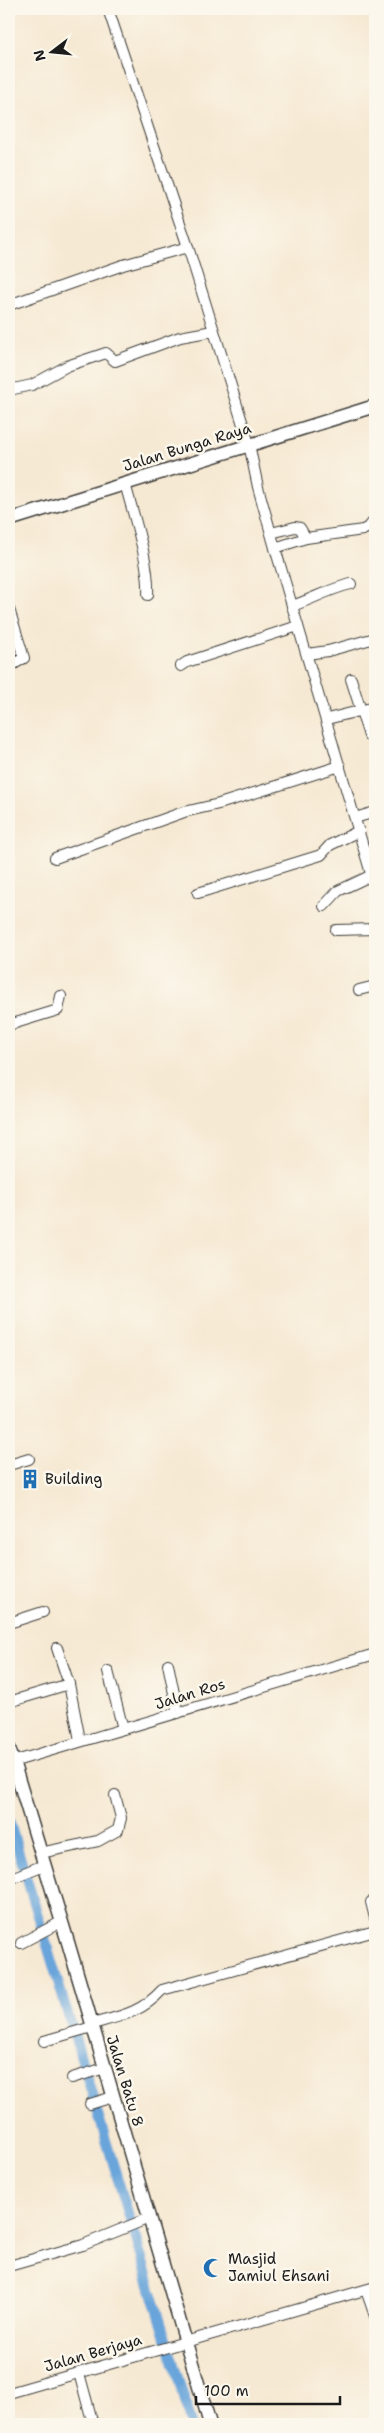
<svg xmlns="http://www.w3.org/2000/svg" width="384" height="2433" font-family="'Shantell Sans',sans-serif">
<rect width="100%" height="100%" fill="#fbf7ec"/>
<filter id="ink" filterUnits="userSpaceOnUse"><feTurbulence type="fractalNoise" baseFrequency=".02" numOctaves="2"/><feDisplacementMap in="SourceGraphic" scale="10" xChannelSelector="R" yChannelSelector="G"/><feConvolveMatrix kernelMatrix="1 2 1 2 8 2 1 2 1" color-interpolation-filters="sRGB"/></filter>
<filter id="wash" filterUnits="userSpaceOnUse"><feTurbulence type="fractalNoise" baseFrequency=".0096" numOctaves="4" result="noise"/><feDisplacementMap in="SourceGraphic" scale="20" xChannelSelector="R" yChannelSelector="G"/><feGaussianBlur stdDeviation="1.12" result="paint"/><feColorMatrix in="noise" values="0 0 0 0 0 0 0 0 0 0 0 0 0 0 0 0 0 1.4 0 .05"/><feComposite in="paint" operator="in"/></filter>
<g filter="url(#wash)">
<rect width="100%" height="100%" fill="#f6e9d3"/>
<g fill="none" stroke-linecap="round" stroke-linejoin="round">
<!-- canal -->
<path stroke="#69a5da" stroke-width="10" d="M9,1820L192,2424"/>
</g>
</g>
<g filter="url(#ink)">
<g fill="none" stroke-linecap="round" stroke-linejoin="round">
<defs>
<g id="minor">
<path d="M108,9L188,247L249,444L258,487L275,548L375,887"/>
<path d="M9,305L123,265L188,247"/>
<path d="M9,390L32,385L67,366L106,353L115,361L180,337L213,331"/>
<path d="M125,483C133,515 150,563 148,595"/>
<path d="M271,533L295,527L300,528L306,538"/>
<path d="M275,548L306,538L363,530L370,526L375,519"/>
<path d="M292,606C313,599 329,589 351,584"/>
<path d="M9,609L24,658L9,667"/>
<path d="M307,654L328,651L375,638"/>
<path d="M181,666L187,662L298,626"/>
<path d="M351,679L369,736"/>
<path d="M327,719L375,707"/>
<path d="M355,818L375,812"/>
<path d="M55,858L184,812L219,804L340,766"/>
<path d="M198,893L321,855L330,845L359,831"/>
<path d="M324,906L338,891L372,875"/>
<path d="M336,930L375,929"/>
<path d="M359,990L375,986"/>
<path d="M9,1025L58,1010L61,996"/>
<path d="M9,1465L29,1459"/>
<path d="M9,1623L43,1612"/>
<path d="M57,1648L69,1684L80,1740"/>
<path d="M168,1664L178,1713"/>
<path d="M108,1671L123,1729"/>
<path d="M9,1702L69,1684"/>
<path d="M9,1763L375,1654"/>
<path d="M40,1853L98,1841L118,1830L121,1818L115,1795"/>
<path d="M9,1879L44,1865"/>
<path d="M371,1902L375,1918"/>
<path d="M21,1943L61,1922"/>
<path d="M92,2024C121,2016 141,2013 162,1990L375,1931"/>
<path d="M44,2041L92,2027"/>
<path d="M72,2078L105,2068"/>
<path d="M90,2104L113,2097"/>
<path d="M9,2266L83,2245L149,2218"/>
<path d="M366,2290L375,2316"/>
<path d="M79,2373L93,2424"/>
<path d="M9,2393L375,2287"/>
</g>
<g id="tertiary">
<path d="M9,520L375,406"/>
<path d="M9,1748L67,1939L210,2424"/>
</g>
</defs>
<!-- minor casing -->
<use href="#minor" stroke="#3d3b37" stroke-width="12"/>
<!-- tertiary casing -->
<use href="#tertiary" stroke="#3d3b37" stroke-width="15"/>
<!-- minor -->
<use href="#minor" stroke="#fff" stroke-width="10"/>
<!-- tertiary -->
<use href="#tertiary" stroke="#fff" stroke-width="12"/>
</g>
</g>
<!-- icons -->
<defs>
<symbol id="building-bare" viewBox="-9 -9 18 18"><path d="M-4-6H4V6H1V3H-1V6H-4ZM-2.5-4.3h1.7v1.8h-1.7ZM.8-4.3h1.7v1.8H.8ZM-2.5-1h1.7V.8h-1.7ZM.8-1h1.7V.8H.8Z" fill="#1f6fb2" stroke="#fbf7ec" stroke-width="2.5" paint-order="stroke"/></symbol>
<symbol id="mosque-bare" viewBox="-9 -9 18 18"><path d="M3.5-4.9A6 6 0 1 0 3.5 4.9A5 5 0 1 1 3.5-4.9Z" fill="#1f6fb2" stroke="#fbf7ec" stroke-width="2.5" paint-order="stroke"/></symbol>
</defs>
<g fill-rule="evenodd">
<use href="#building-bare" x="16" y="1465" width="28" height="28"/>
<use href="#mosque-bare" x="199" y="2254" width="28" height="28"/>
</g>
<g text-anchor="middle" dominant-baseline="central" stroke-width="5" stroke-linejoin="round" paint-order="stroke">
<!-- street labels -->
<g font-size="15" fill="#1c1c1c" stroke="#fbf7ec">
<text transform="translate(187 447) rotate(-17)">Jalan Bunga Raya</text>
<text transform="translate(190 1694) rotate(-17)">Jalan Ros</text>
<text transform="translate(125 2081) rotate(73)">Jalan Batu 8</text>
<text transform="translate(93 2353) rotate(-16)">Jalan Berjaya</text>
</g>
<!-- poi labels -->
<g font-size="15" fill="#1c1c1c" stroke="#fbf7ec" text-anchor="start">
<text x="45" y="1479">Building</text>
<text x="228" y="2259">Masjid<tspan x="228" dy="17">Jamiul Ehsani</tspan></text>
</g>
</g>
<!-- margin -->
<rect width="384" height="2433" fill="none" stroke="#fbf7ec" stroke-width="30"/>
<!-- north arrow -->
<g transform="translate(52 52) rotate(254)" stroke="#fbf7ec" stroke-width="4" paint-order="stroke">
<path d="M0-4L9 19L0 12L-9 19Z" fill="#1c1c1c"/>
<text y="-8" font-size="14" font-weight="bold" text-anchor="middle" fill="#1c1c1c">N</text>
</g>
<!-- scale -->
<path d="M196 2396v8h144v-8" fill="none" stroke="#1c1c1c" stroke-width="2.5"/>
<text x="204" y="2396" font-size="15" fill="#1c1c1c" stroke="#fbf7ec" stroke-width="4" paint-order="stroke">100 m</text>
</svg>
